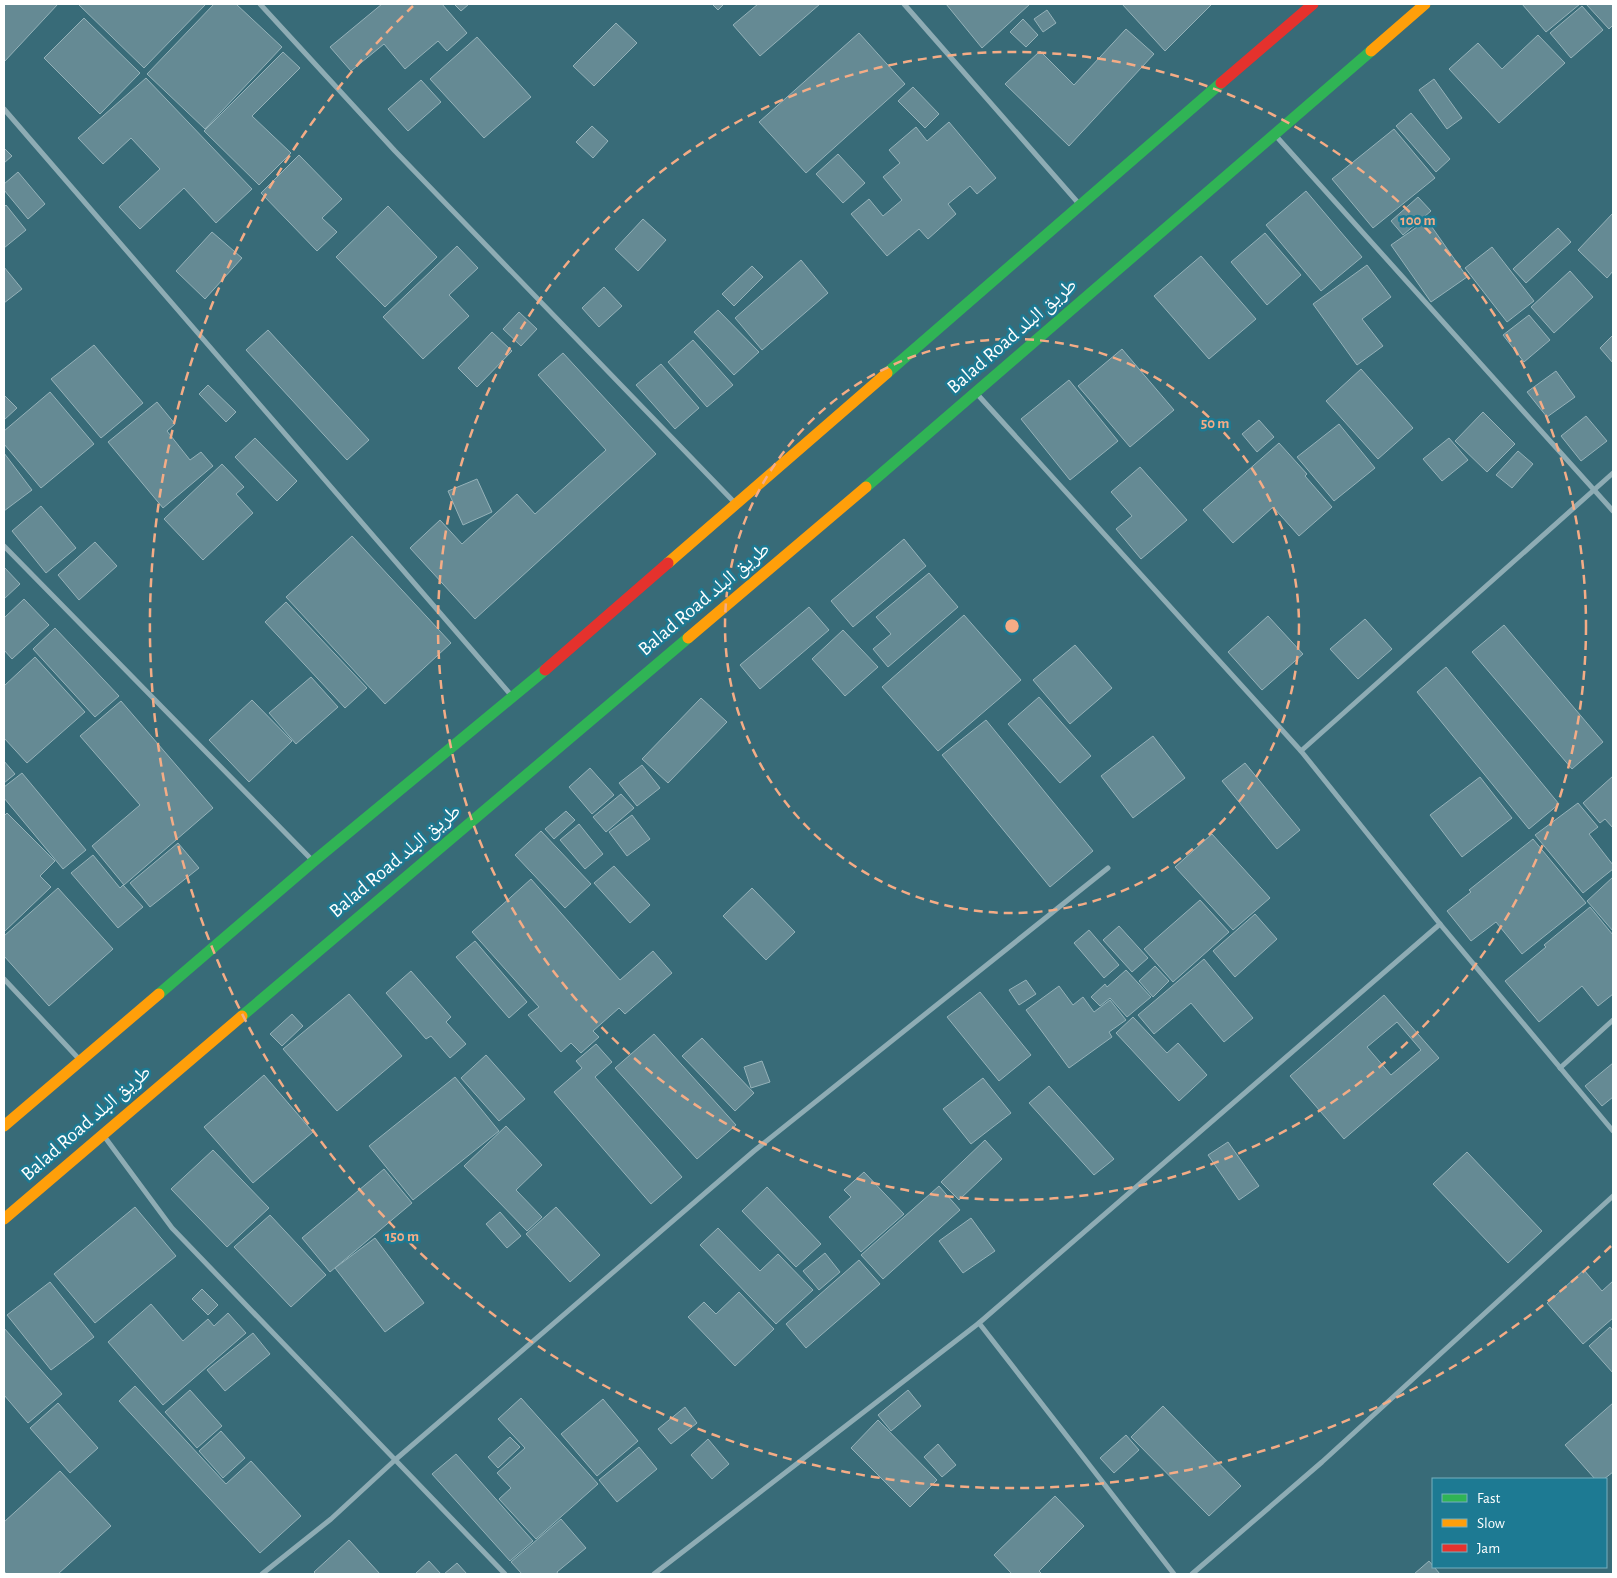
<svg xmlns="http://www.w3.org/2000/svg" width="1617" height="1578" font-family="'Alegreya Sans','Noto Naskh Arabic',sans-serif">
<rect width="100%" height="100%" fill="#386b78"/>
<!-- building -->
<g fill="#658a94" stroke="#95b2b9" fill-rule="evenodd">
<path d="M4,4H58L4,62Z"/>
<path d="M78,4H206L144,68Z"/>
<path d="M214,4H236L282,47L205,129L147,74Z"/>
<path d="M382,4H442L467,33L447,51L438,41L405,69L384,44L351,71L330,47Z"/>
<path d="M454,4H469L461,11Z"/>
<path d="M712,4H724L718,10Z"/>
<path d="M758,4H820L760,56L733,25Z"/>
<path d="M946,4H1030L982,48Z"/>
<path d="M1122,4H1212L1165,51Z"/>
<path d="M1522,4H1580L1546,32Z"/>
<path d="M1586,4H1613V25L1609,29Z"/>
<path d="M1582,6L1603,30L1571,58L1550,33Z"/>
<path d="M1047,10L1056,23L1043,32L1034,19Z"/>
<path d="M84,18L140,73L100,114L44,58Z"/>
<path d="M1023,19L1038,35L1026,47L1010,32Z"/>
<path d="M616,23L637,43L594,86L573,66Z"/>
<path d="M1126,29L1154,54L1069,146L1005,84L1040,51L1074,85Z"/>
<path d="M859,33L905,84L806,173L759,122Z"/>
<path d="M1538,35L1565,63L1499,123L1449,69L1478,43L1502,69Z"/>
<path d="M477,37L531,97L484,138L430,79Z"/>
<path d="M283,52L300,68L252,116L291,153L259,185L204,131Z"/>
<path d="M146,78L252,189L216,223L184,188L140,229L119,207L160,169L131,138L103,164L78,138Z"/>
<path d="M1434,79L1462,118L1447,129L1419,90Z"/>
<path d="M421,80L441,102L408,131L388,109Z"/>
<path d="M913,87L939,114L925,128L898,101Z"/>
<path d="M1411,113L1450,159L1436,172L1396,126Z"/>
<path d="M949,122L996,178L977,194L970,186L948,204L956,214L928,239L919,229L887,256L851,214L869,199L883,216L902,200L883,177L900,163L889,150L916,127L927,141Z"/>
<path d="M592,126L608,141L593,158L576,142Z"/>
<path d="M1394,129L1435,178L1373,228L1332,179Z"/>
<path d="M4,148L12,156L4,163Z"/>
<path d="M838,154L865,183L843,203L816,174Z"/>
<path d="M299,155L342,199L322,218L337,232L317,251L261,193Z"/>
<path d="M18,172L45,204L28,219L4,190V184Z"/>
<path d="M1306,191L1362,257L1321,291L1266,225Z"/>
<path d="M1418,197L1431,211L1403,235L1391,221Z"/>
<path d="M6,205L26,230L4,248V207Z"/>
<path d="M388,206L437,257L385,307L336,257Z"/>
<path d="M1613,213V271L1607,278L1578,250Z"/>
<path d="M643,219L666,240L638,271L615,249Z"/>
<path d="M1427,220L1467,277L1431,302L1391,245Z"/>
<path d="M1558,228L1571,242L1526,283L1513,269Z"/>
<path d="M212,232L242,258L205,299L176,271Z"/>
<path d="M1265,233L1301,275L1267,305L1231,262Z"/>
<path d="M457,246L478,268L449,295L469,316L423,359L383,317Z"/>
<path d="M1492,247L1534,301L1507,322L1465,268Z"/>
<path d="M1201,256L1256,319L1209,359L1154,296Z"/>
<path d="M801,260L828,293L762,350L735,318Z"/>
<path d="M1367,265L1391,297L1362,319L1383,346L1357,365L1313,304Z"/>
<path d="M752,266L763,277L734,306L722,294Z"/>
<path d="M4,267L22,289L4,303Z"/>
<path d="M1570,271L1593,297L1554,333L1531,307Z"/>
<path d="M604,287L622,306L599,327L582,308Z"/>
<path d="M718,310L759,352L734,375L694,332Z"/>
<path d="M519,312L537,329L521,346L503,329Z"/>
<path d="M1529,315L1550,340L1524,362L1503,335Z"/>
<path d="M268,330L369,440L347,460L246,350Z"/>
<path d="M492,332L512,351L477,387L458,368Z"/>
<path d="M1613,335V363L1600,348Z"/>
<path d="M693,340L733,385L707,407L668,362Z"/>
<path d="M94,345L143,403L101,438L51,379Z"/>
<path d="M1122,349L1174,410L1130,447L1078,386Z"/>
<path d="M563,353L656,454L475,619L410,548L440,520L462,544L517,494L535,514L606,450L538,375Z"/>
<path d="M661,364L699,408L675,429L636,385Z"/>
<path d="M1361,369L1413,428L1378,459L1326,401Z"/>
<path d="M1556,371L1575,397L1547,417L1527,392Z"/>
<path d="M1069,380L1118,441L1070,480L1021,419Z"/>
<path d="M208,385L236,412L226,422L199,394Z"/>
<path d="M50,392L94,444L41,488L4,444V431Z"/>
<path d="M4,395L17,408L4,420Z"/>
<path d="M157,402L175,424L167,431L190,460L201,452L213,466L163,508L108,442Z"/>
<path d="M1483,412L1515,444L1487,472L1455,441Z"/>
<path d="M1586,416L1607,441L1581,461L1561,436Z"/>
<path d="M1259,420L1274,437L1257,452L1242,434Z"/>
<path d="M1339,424L1375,468L1334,501L1297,457Z"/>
<path d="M255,438L297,481L277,501L235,457Z"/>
<path d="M1449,438L1468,460L1442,481L1423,459Z"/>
<path d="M1279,443L1307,474L1305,476L1332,507L1299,536L1273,507L1233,543L1203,510Z"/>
<path d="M1518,451L1533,464L1512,488L1496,475Z"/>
<path d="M4,453L32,490L4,511Z"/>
<path d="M222,464L244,487L236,494L253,513L203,560L164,519Z"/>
<path d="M1140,467L1187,520L1141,559L1116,529L1132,516L1111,492Z"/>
<path d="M477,479L492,512L463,525L448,491Z"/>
<path d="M41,506L76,548L46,573L12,531Z"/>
<path d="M352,536L451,643L385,704L286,597Z"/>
<path d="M904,539L926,566L853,627L831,601Z"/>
<path d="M95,542L117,566L79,600L58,575Z"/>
<path d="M4,567L20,584L4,599Z"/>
<path d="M929,573L958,607L888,667L873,649L891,634L876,617Z"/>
<path d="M24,599L49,625L12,659L4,650V618Z"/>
<path d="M286,602L367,688L345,708L265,622Z"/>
<path d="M809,607L829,630L760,689L740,665Z"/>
<path d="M964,615L1021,680L938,751L882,687Z"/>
<path d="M1268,616L1303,654L1262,690L1228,652Z"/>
<path d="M1365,619L1392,649L1358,679L1330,649Z"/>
<path d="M1504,625L1603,742L1572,769L1472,652Z"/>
<path d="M55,628L119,696L95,717L33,649Z"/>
<path d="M843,630L878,667L845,696L812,659Z"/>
<path d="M1075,645L1112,688L1070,724L1033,680Z"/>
<path d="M35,657L85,712L27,763L4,738V686Z"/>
<path d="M1446,667L1559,804L1529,829L1417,692Z"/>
<path d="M311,677L338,707L296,744L269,713Z"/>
<path d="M1039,697L1091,756L1060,783L1008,724Z"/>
<path d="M701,698L727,722L668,783L642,759Z"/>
<path d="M252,700L292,741L249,782L209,740Z"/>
<path d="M121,701L213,808L124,885L92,846L140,805L80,736Z"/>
<path d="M986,720L1093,851L1050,887L942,755Z"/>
<path d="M1153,736L1185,778L1133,818L1101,776Z"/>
<path d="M4,761L15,774L4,783Z"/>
<path d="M1245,763L1300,830L1277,849L1222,781Z"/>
<path d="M642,765L660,788L637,806L619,783Z"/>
<path d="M590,768L614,795L592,814L569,787Z"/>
<path d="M22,773L86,850L63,869L4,798V787Z"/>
<path d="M1613,776V828L1605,819L1600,823L1583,803Z"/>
<path d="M1480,777L1512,818L1462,857L1430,815Z"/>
<path d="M621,794L634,808L606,832L593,817Z"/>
<path d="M1578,803L1598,827L1589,834L1613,865V869L1583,893L1535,835Z"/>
<path d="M566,811L575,820L554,839L545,829Z"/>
<path d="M7,813L55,861L40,876L51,887L4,932V816Z"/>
<path d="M632,815L650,839L627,856L609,832Z"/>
<path d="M579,824L603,854L585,869L560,840Z"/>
<path d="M541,831L591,884L565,908L515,855Z"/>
<path d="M1212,834L1270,898L1233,930L1175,867Z"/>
<path d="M1533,839L1586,903L1522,954L1496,922L1471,941L1447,911L1471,892L1469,890Z"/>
<path d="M178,843L199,868L150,907L130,883Z"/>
<path d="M93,855L120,888L123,885L143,907L118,928L71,873Z"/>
<path d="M614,866L650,905L630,923L594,883Z"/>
<path d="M1613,877V931L1587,901Z"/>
<path d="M531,879L620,980L653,951L672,973L625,1014L619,1008L593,1031L599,1037L581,1053L571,1043L561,1052L528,1015L539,1007L472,932Z"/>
<path d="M58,888L113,949L49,1006L4,956V936Z"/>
<path d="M752,888L795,932L766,960L723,916Z"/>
<path d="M1200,900L1229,932L1173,982L1144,949Z"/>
<path d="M1590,907L1613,935V994L1598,1006L1582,986L1539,1022L1505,981L1546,947L1544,945Z"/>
<path d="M1255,914L1277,939L1235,977L1213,951Z"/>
<path d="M1119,926L1148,958L1132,972L1103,940Z"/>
<path d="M1089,930L1119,965L1104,978L1074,943Z"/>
<path d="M475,941L527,1002L509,1018L456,957Z"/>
<path d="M1204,959L1253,1018L1224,1042L1191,1003L1154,1034L1138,1015Z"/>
<path d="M1155,966L1169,981L1153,997L1139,981Z"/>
<path d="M1126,970L1151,997L1127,1017L1110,998L1100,1006L1091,997L1105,984L1107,987Z"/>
<path d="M411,971L451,1017L446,1022L466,1044L450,1058L431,1036L426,1039L386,993Z"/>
<path d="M1026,980L1036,994L1019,1005L1009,990Z"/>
<path d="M1059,986L1073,1005L1083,997L1094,1012L1110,1000L1126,1020L1109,1032L1112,1037L1069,1068L1026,1010Z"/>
<path d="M980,992L1031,1055L999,1081L947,1017Z"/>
<path d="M349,994L402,1056L337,1111L283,1049Z"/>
<path d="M1384,995L1439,1058L1344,1139L1290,1076ZM1397,1022L1421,1050L1391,1075L1367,1047Z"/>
<path d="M292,1014L303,1026L282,1046L270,1034Z"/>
<path d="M1133,1017L1167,1053L1178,1043L1207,1075L1179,1101L1116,1033Z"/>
<path d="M654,1034L736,1125L697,1159L615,1068Z"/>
<path d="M702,1038L754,1093L735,1111L682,1056Z"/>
<path d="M596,1044L612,1062L595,1077L682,1177L651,1204L554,1092L582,1068L576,1061Z"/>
<path d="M486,1055L525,1099L499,1121L461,1078Z"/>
<path d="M762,1061L770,1082L751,1088L744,1067Z"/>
<path d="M1613,1063V1097L1602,1106L1585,1086Z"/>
<path d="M264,1075L313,1132L253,1183L204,1127Z"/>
<path d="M455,1077L499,1131L413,1200L369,1146Z"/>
<path d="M983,1078L1011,1113L971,1144L943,1109Z"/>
<path d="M1049,1086L1114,1159L1094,1175L1029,1103Z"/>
<path d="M506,1126L542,1165L516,1190L542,1217L527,1231L464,1166Z"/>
<path d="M985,1140L1002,1159L959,1200L941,1182Z"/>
<path d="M1228,1142L1259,1186L1239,1200L1208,1155Z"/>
<path d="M213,1150L269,1208L227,1247L171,1189Z"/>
<path d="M1467,1152L1542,1231L1508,1263L1433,1184Z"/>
<path d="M384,1169L412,1203L330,1272L302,1238Z"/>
<path d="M864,1172L904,1214L861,1252L829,1217L851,1197L844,1190Z"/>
<path d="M939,1186L960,1210L883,1279L861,1255Z"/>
<path d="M767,1187L821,1244L796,1267L742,1211Z"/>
<path d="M135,1207L176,1256L95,1323L54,1274Z"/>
<path d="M556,1207L600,1255L570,1282L526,1234Z"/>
<path d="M500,1212L521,1236L507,1248L486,1224Z"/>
<path d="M270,1215L326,1275L291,1307L234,1247Z"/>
<path d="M971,1218L995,1251L963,1273L939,1241Z"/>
<path d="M718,1228L760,1271L778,1254L813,1290L776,1324L700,1245Z"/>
<path d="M375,1238L424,1303L385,1332L335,1268Z"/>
<path d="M825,1253L840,1272L819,1290L803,1271Z"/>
<path d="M859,1260L880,1284L806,1348L786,1324Z"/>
<path d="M1584,1270L1602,1291L1613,1281V1318L1583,1344L1547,1303Z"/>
<path d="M50,1282L94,1337L51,1370L7,1315Z"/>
<path d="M202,1289L218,1305L208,1315L192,1299Z"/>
<path d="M739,1292L774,1329L735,1366L688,1317L704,1302L716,1314Z"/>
<path d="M151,1304L183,1341L208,1319L214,1326L228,1313L246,1333L163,1405L108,1342Z"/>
<path d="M1610,1327L1613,1331V1373L1589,1346Z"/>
<path d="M4,1328L62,1394L28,1423L4,1395Z"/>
<path d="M253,1333L270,1354L225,1391L207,1370Z"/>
<path d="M135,1386L226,1484L251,1461L301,1516L260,1553L119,1401Z"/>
<path d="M190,1390L222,1426L197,1448L165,1412Z"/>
<path d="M908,1390L921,1406L891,1431L878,1415Z"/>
<path d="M521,1398L598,1484L536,1539L499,1499L511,1488L497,1473L525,1448L498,1419Z"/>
<path d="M603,1399L638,1441L597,1476L561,1434Z"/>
<path d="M58,1403L98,1448L70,1473L30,1428Z"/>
<path d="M1613,1403V1472L1604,1479H1595L1565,1445Z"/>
<path d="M1163,1406L1241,1486L1209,1516L1131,1437Z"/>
<path d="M685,1407L697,1423L671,1444L658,1429Z"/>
<path d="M878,1420L937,1480L910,1507L851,1448Z"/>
<path d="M221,1431L245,1458L223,1478L199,1451Z"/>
<path d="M1126,1435L1139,1450L1114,1473L1100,1458Z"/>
<path d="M510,1437L520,1447L498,1468L488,1457Z"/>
<path d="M708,1439L729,1464L712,1479L691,1455Z"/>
<path d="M938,1444L956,1465L942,1477L924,1457Z"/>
<path d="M639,1447L657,1469L617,1502L599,1480Z"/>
<path d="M456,1454L533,1541L510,1561L432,1474Z"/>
<path d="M60,1471L111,1526L58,1574H7L4,1571V1522Z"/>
<path d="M1055,1496L1084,1526L1039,1571L1042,1574H1012L994,1555Z"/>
<path d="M561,1519L586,1548L557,1572L558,1574H522L511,1562Z"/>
<path d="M349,1540L380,1574H316L314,1572Z"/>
<path d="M429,1561L441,1574H415Z"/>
<path d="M1429,1561L1440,1574H1414Z"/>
<path d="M457,1563L467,1574H444Z"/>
</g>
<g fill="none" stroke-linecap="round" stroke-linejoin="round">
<!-- street -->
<g stroke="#8eacb4" stroke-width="5">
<path d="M260,4L395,151L735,503"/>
<path d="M904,4L1080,205"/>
<path d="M4,109L511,695"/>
<path d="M1276,136L1613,511"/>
<path d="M978,395L1301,751L1440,924L1613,1131"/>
<path d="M4,546L313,861"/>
<path d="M1301,751L1613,473"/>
<path d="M4,979L79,1059"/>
<path d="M1560,1068L1613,1020"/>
<path d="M104,1136L172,1228L505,1574"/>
<path d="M979,1323L1174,1574"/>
<path d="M262,1574L331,1519L395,1460L754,1151L1108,868"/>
<path d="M654,1574L979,1323L1440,924"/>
<path d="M1192,1574L1322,1462L1613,1196"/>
</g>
<!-- fast -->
<g stroke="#30b455" stroke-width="11">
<path d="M887,373L1221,83"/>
<path d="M866,487L1371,51"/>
<path d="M159,994L314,861L545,670"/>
<path d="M242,1016L688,638"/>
</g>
<!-- slow -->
<g stroke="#ff9f0a" stroke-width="11">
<path d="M1371,51L1425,4"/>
<path d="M668,563L887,373"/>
<path d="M688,638L866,487"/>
<path d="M4,1126L159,994"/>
<path d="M4,1219L242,1016"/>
</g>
<!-- jam -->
<g stroke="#e5322d" stroke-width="11">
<path d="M1221,83L1313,4"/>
<path d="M545,670L668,563"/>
</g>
</g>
<!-- distance rings -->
<g fill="none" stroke="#f4ac86" stroke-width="2.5" stroke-dasharray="9 6">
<circle cx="1012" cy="626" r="287"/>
<circle cx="1012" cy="626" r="574"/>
<path d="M1611 1246A862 862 0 1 1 413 6"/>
</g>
<g text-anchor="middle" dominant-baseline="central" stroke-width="5" stroke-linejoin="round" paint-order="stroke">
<!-- street labels -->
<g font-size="20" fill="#fff" stroke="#1d7a93">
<text transform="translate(1012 336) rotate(-41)">Balad Road طريق البلد</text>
<text transform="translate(704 599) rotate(-40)">Balad Road طريق البلد</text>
<text transform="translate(395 861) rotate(-40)">Balad Road طريق البلد</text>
<text transform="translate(86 1123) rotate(-41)">Balad Road طريق البلد</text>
</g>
</g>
<circle cx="1012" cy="626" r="8" fill="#f4ac86" stroke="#1d7a93" stroke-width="2.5"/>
<g font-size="15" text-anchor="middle" font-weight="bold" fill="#f4ac86" stroke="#1d7a93" stroke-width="5" stroke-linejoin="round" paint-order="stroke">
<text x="1418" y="225">100 m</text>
<text x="1215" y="428">50 m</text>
<text x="402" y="1241">150 m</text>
</g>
<!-- border -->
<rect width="1617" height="1578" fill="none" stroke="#ffffff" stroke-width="10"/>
<!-- legend -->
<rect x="1432" y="1478" width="175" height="90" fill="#1d7a93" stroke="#77afbe"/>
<rect x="1442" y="1494" width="25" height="8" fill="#30b455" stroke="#77afbe"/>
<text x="1477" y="1503" font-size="15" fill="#ffffff">Fast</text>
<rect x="1442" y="1519" width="25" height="8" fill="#ff9f0a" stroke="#77afbe"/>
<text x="1477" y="1528" font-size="15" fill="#ffffff">Slow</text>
<rect x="1442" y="1544" width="25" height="8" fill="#e5322d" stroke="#77afbe"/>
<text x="1477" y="1553" font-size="15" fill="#ffffff">Jam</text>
</svg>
